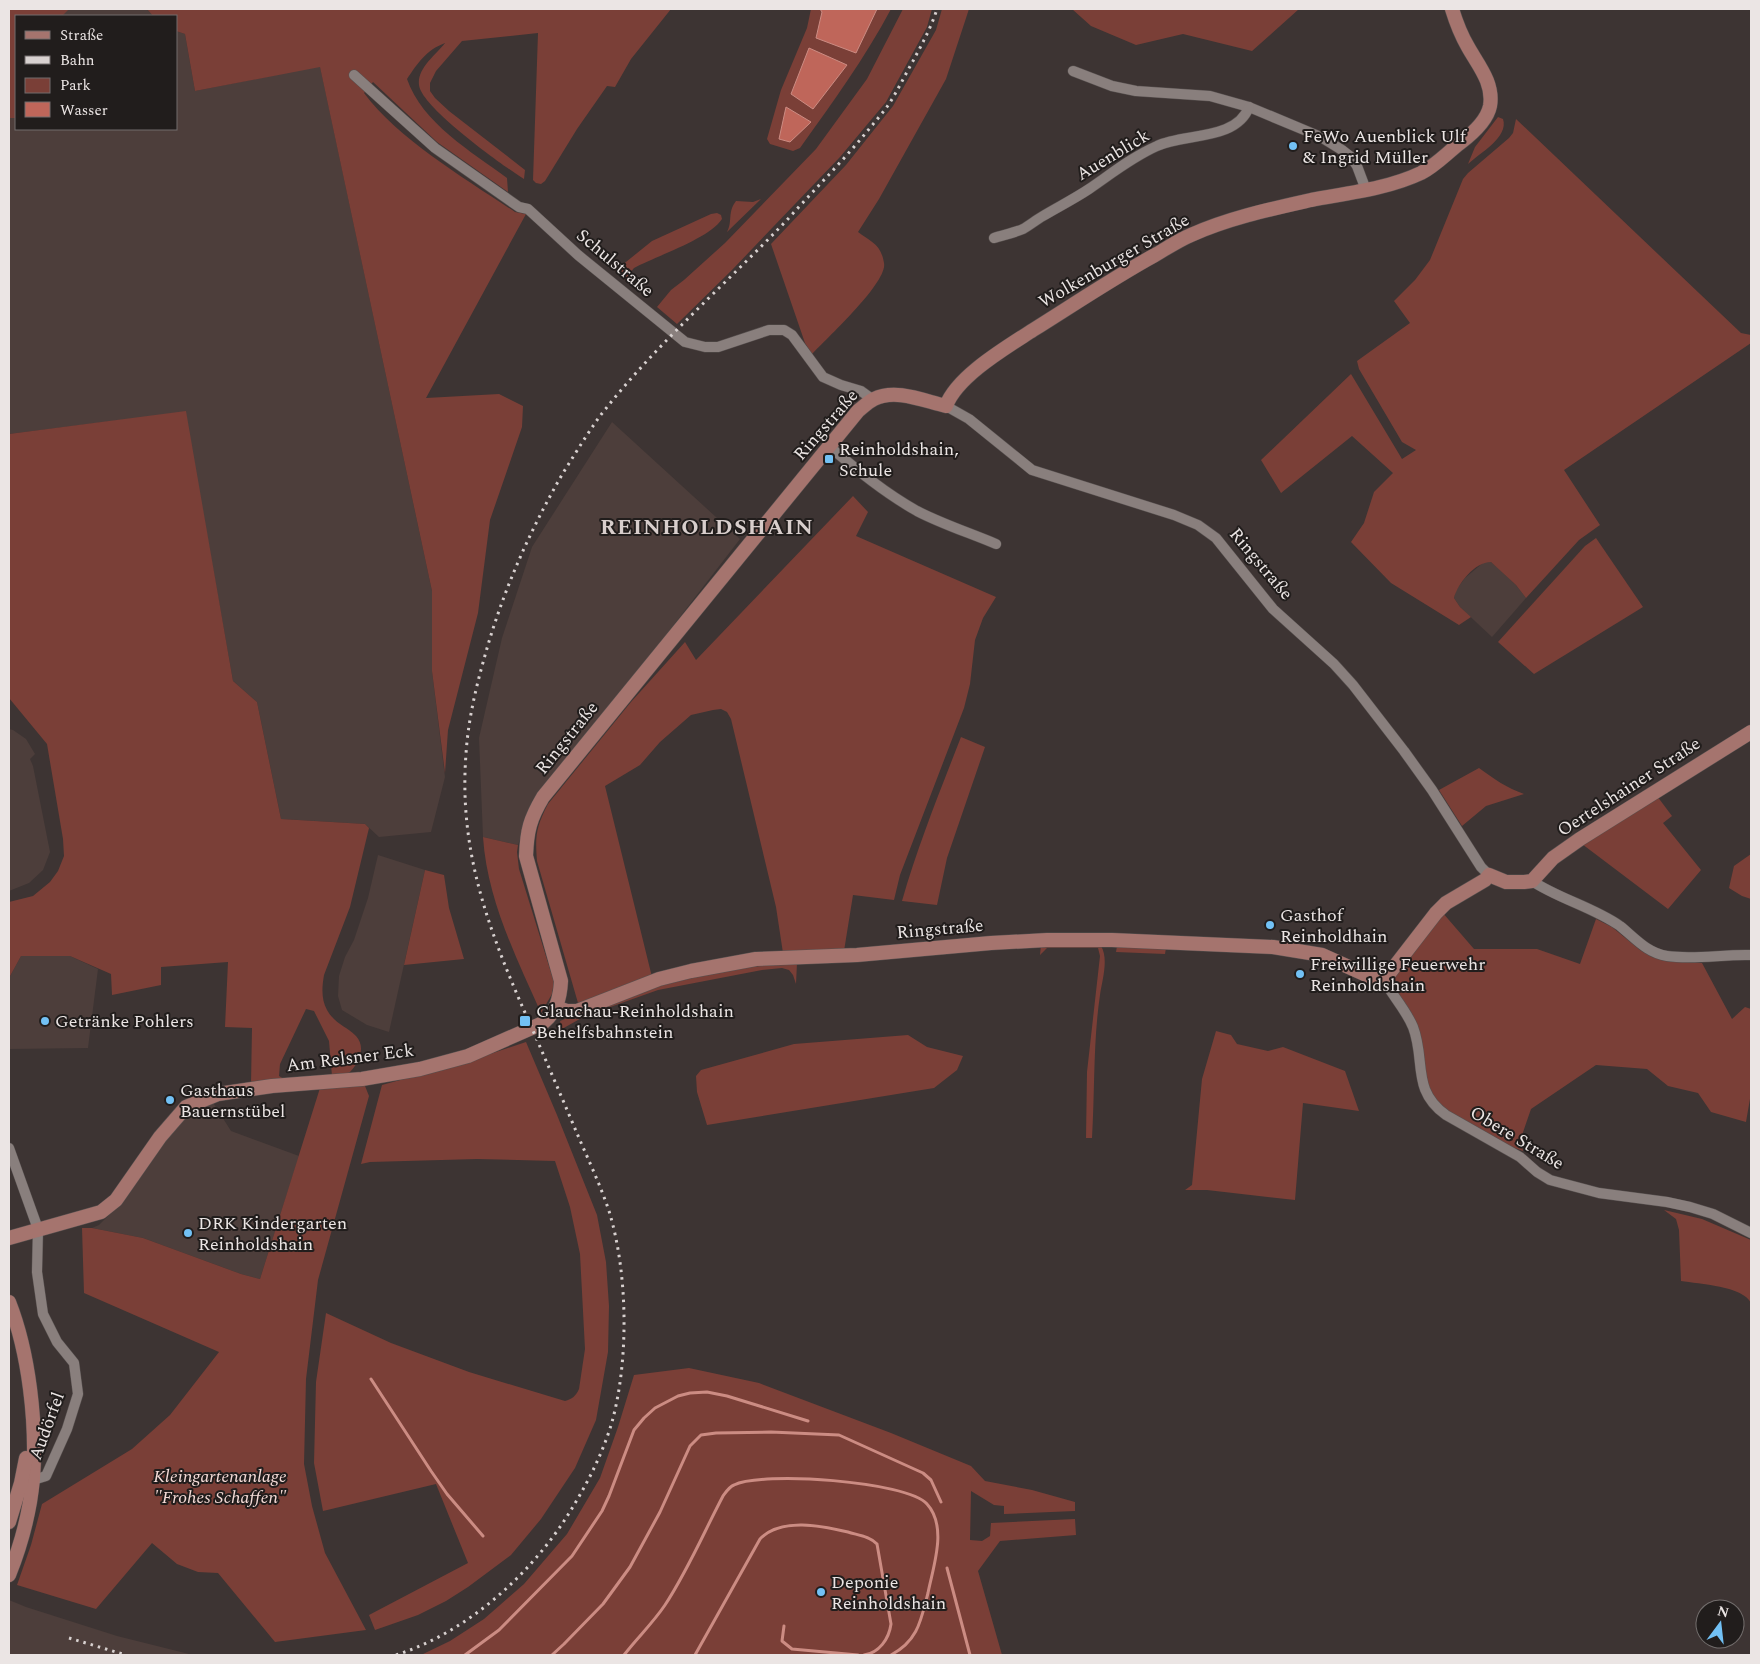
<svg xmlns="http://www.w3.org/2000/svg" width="1760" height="1664" font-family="Spectral,serif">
<rect width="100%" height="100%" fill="#3d3433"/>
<!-- built -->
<g fill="#4d3e3b">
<path d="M67,9H147L153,16H62Z"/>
<path d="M176,31L185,34L195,91L320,66L432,591V671L445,777L431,832L379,837L365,824L281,819L257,702L233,681L185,412L9,434V118H16V129H176Z"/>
<path d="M612,422L740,539L636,674L532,801L518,845L483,837L479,738L502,638L532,547Z"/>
<path d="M1484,562H1491L1497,567L1516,585L1526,598L1492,637L1460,607L1454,598L1456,590L1465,578Z"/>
<path d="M9,729L13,730L26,739L35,754L30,759L33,766L50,852L43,870L29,883L9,891Z"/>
<path d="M378,855L425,870L389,1032L367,1025L342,1010L338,996L339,976L345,957L354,940L368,898Z"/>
<path d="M21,956H70L98,969L88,1048L9,1049V978Z"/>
<path d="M212,1101L231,1131L299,1156L260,1279L241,1274L143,1238L92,1228L99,1225L125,1199L162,1142L187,1113Z"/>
<path d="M9,1600L26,1607L117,1636L193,1655H9Z"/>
</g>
<!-- green -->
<g fill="#7a3f37">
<path d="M9,9H69L62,16H16V118H9Z"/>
<path d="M147,9H671L631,59L615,87L607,86L577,129L545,181L541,184L536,183L533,180L538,33L462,41L436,71L430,83V91L435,98L449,111L525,170L524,179C503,166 421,107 419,85C417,68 436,55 445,43C426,50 418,63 407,79C422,123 472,152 507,178L508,192L437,142L373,82L364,93C399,140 466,179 515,212L526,214L426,398L499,394L523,406L522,427L490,520L478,613L448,730L445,773L432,671V591L320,67L195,91L185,34L176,31V16H153Z"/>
<path d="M811,9H820L855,53L877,9H891C865,58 832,103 800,148L793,151L770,144L767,139L781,90L807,28Z"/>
<path d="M903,9H932L927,27L886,102L840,157L732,270L677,324L657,307L671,290L684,280L725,243L816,149L867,79Z"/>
<path d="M942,9H969L946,79L879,199L858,232C871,242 881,244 884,263C888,282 826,339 812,354L805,343L771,244L846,165L893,106L936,30Z"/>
<path d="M1072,9H1299L1252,51L1183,34L1136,45L1091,26Z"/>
<path d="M1498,117L1503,119C1509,137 1480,153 1468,164L1475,147Z"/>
<path d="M1516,119L1741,333L1751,335V343L1564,470L1600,525L1579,540L1526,598L1516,585L1491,562C1475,562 1458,583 1454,598L1460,607L1471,617L1459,625L1391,583L1351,542L1364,523L1374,492L1393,473L1352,436L1281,493L1261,460L1351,374L1402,459L1416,450L1402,442L1359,369L1357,361L1410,323L1394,301L1415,280L1430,260L1463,179L1468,173L1509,138L1513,133Z"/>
<path d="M761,199L727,232C733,221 727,213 736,201L753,202Z"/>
<path d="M717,213L721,215L722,219C709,239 656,256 634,268L629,274L627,280L630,285L608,264L621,266L652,241L711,214Z"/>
<path d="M186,411L233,681L257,702L281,819L365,824L369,828L350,907L324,975C322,987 321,999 327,1010C335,1024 346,1026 356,1036C367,1048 358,1065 348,1074L332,1076L329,1041L314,1011L306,1009L280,1064L279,1076L284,1079L251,1084L252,1028L225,1027L228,962L161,967V985L112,995L111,974L70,956H21L9,978V902L33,896L50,882L58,871L64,856L63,839L47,744L9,698V434Z"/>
<path d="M853,496L868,512L856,536L996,597L983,618L975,640L970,684L964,708L900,875L894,900L853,895L844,951L783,953L776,907L731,719L727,712L721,709L713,710L691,715L660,742L640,765L605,786L652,977L580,1003H578L537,861C535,836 536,827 548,804L631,702L685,642L696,660Z"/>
<path d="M1596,538L1643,607L1534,674L1498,642L1585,546Z"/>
<path d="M961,737L985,747L947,858L937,905L902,901C918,845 940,791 961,737Z"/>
<path d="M1479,768C1494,779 1507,788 1524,794L1486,806L1462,826L1439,790Z"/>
<path d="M1657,796L1672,816L1663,823L1701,870L1668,909L1582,844Z"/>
<path d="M483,837L518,845L517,852L519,869L554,982L552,994L541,1013C516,957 487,899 483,837Z"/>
<path d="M1751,854V899L1742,896L1729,888L1734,866Z"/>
<path d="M425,870L444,875L449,908L464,959L404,965Z"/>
<path d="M1442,912L1474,949H1537L1580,964L1596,919L1612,927L1640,950L1652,957L1665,961L1702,963L1732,1019L1745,1007L1751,1009V1093L1746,1122L1711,1112L1698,1093L1668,1086L1647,1069L1596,1065L1531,1109L1521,1138L1523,1151L1509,1146L1448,1112L1438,1104L1427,1085L1422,1055L1392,982V977Z"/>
<path d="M1041,945L1101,946C1109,959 1102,981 1100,995C1093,1042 1095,1090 1092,1138H1086L1087,1072L1100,956L1098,948H1047L1040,955Z"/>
<path d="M1117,946L1166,948L1165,954L1116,952Z"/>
<path d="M797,963L796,984L793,975L789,970L782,968L762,970L658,990L585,1016L562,1029L560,1021C600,1005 641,988 683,979C721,970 759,965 797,963Z"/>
<path d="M1216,1031L1231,1035L1237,1044L1268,1051L1283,1047L1345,1071L1359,1111L1303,1103L1295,1200L1207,1190H1185L1192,1185L1202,1079Z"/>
<path d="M908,1035L927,1047L963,1056L957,1070L934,1088L707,1125L697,1092L696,1076L701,1070L794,1044Z"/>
<path d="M526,1042L557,1115L597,1215L606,1262L609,1306L608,1352L596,1420L575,1468L541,1519L511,1555L468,1587L446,1601L418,1615L375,1630L369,1615L468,1563L436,1484L323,1511L314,1463L316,1382L326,1313L391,1343L469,1372L565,1401C572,1399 576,1396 579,1389L585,1349L580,1254L570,1207L555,1161L477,1159L370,1162L361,1164L382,1085L469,1061Z"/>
<path d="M345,1086H365L369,1096L318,1280L306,1379L304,1464L312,1506L325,1553L366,1630L275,1642L218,1573L198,1572L177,1564L152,1543L96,1609L17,1585L31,1545L42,1504L132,1449L170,1415L219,1352L84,1293L82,1228H92L143,1238L241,1274L260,1279L320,1088Z"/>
<path d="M1664,1210L1702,1219L1751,1240V1303C1743,1286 1699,1284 1681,1281L1679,1230L1676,1219Z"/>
<path d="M689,1368L759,1383L891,1433L971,1466L985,1481L1032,1490L1075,1502V1511L1004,1514V1506L994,1505L971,1491L970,1540L982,1541L990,1536L991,1523L1075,1519L1076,1535L1000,1541L978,1571L1002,1655H421L450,1641L484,1619L524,1584L567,1534L600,1478L618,1427L634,1375Z"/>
</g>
<!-- water -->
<g fill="#bf665a" stroke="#cc8c83">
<path d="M820,9H877L856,53L816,38L822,12Z"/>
<path d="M809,48L847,65L813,109L791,94Z"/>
<path d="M786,107L811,122L790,142L779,139Z"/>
</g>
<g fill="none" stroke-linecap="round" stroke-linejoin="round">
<!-- stream -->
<g stroke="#cc8c83" stroke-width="3">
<path d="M371,1379L431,1471L447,1494L483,1536"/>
<path d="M947,1568L970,1655"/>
<path d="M784,1626L782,1641L792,1649L858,1655"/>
<path d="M465,1655L499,1630L572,1556L602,1511L609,1496L634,1430L644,1418L655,1408L678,1396L690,1393L707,1392L727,1396L808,1421"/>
<path d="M552,1655L564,1644L603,1604L630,1567L660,1512L690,1446L701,1435L716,1433L771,1432L839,1435L923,1473L931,1480L941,1502"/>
<path d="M624,1655C637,1638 653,1623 665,1605C688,1570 704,1532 723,1496C726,1492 729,1487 734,1485C761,1471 907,1481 927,1504C948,1527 933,1567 928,1593C921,1620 918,1641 891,1655"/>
<path d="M695,1655L760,1539C781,1517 822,1526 848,1532C857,1535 870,1536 877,1544L891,1624C889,1639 879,1653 864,1655"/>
</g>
<defs>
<g id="street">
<path d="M1073,71L1112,86L1136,91L1210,96L1249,107L1321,137L1342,150L1351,157L1357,166L1366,190"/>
<path d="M354,75L435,148L519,207L528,209L578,255L685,342L705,347H718L769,330H784L792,335L823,377L841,385L861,391L872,399"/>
<path d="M994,238C1003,235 1014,233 1023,229C1030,225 1036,220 1043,216C1058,207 1074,199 1089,189C1111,174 1132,157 1157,146C1184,133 1236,141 1249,107"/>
<path d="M946,406L969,419L1032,470L1174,515L1198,525L1216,538L1273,609L1334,664L1353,685L1404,751L1432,790L1481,867L1489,875"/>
<path d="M830,447C857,470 885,493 917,511C942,524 970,533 996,544"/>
<path d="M1532,881C1559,899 1593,907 1620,926C1635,938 1647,953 1667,956C1695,960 1723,954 1751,955"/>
<path d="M1382,977C1391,994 1405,1008 1413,1027C1426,1061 1411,1090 1446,1115L1520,1157L1537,1172L1550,1180L1599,1193L1667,1202L1690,1207L1713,1214L1751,1233"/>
<path d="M9,1148L38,1229L37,1272L43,1314L57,1342L74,1363L78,1394L67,1429L46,1476L33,1480"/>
</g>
<g id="secondary">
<path d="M556,1007L567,1011H577L659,979L691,971L756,959L857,955L991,943L1047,940H1112L1273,947L1322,955L1371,977L1388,975L1436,913L1446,903L1485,880L1489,875L1506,882H1524L1532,881L1553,858L1580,839L1751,732"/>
<path d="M9,1238L101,1212L116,1200L160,1137L186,1107L218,1094L272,1086L362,1079L420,1069L468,1056L543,1023C556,1012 560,999 561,981L526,856C527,830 530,819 543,797L858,411C863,407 868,402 874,399C896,388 924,401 946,406C957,376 1007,347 1033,330C1073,305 1113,278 1155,255C1167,248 1179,240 1191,235C1229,218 1271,209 1311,200C1348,193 1387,189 1421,173C1435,166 1447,153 1460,143C1472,134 1487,121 1490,106C1494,83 1478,65 1468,47C1461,35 1456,22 1452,9"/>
<path d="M9,1302C29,1353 37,1423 33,1479C30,1511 21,1545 9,1575"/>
<path d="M9,1522L21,1483L26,1458"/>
</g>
</defs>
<!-- street casing -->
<use href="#street" stroke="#57504f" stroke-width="11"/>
<!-- secondary casing -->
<use href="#secondary" stroke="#57504f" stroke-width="15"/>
<!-- street -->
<use href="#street" stroke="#897f7d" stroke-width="10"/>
<!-- secondary -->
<use href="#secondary" stroke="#a5746e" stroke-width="14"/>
<!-- rail -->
<g stroke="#d8d1d0" stroke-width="3" stroke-dasharray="2.5 5" stroke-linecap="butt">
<path d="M69,1638L126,1655"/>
<path d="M396,1655C465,1633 527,1578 566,1518C585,1488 602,1456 612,1422C629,1360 628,1273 609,1211C600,1184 587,1157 576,1131C562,1098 548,1065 534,1033C493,941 458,857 466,754C468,722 475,691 484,659C502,593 529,532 563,473C575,454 587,434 600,416C655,345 725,285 787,220C813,191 840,164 865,134C873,124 882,114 889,104C898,90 905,75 913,61C922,44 931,28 937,9"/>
</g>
</g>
<!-- markers -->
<g fill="#72c1f5" stroke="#211d1c" stroke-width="2">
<circle cx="1293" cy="146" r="5"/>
<rect x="824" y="454" width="10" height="10" rx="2.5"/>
<circle cx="1270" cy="925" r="5"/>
<circle cx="1300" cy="974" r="5"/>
<circle cx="45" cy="1021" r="5"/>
<rect x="519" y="1015" width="12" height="12" rx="2.5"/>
<circle cx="170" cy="1100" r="5"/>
<circle cx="188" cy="1233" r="5"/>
<circle cx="821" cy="1592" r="5"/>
</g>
<g text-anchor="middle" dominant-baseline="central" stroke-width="4" stroke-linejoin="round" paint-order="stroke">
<!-- poi labels -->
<g font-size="18" fill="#ebe5e4" stroke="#211d1c" text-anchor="start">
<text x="1303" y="136">FeWo Auenblick Ulf<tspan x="1303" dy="21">&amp; Ingrid Müller</tspan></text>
<text x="839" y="449">Reinholdshain,<tspan x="839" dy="21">Schule</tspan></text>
<text x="1280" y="915">Gasthof<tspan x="1280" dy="21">Reinholdhain</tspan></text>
<text x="1310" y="964">Freiwillige Feuerwehr<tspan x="1310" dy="21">Reinholdshain</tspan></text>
<text x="536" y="1011">Glauchau-Reinholdshain<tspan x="536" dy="21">Behelfsbahnstein</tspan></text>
<text x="55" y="1021">Getränke Pohlers</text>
<text x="180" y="1090">Gasthaus<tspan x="180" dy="21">Bauernstübel</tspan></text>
<text x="198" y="1223">DRK Kindergarten<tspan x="198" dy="21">Reinholdshain</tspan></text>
<text x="831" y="1582">Deponie<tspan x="831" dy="21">Reinholdshain</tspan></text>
</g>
<!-- street labels -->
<g font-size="18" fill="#ebe5e4" stroke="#211d1c">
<text transform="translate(1113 155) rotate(-31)">Auenblick</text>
<text transform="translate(1114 261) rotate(-30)">Wolkenburger Straße</text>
<text transform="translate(615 263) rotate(40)">Schulstraße</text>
<text transform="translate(826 425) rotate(-49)">Ringstraße</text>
<text transform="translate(1261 564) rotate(50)">Ringstraße</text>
<text transform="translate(567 738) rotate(-51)">Ringstraße</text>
<text transform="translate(1629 787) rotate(-33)">Oertelshainer Straße</text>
<text transform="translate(940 929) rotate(-5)">Ringstraße</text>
<text transform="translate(350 1058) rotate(-7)">Am Relsner Eck</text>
<text transform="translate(1517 1138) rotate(31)">Obere Straße</text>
<text transform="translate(47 1426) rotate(-70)">Audörfel</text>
</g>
<!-- park labels -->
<g font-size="18" font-style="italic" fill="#f5dbd7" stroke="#211d1c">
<text x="220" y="1476">Kleingartenanlage<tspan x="220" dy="21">"Frohes Schaffen"</tspan></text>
</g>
<!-- district labels -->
<g font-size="22" font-weight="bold" letter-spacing="1" fill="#d8cecc" stroke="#211d1c">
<text x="707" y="527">REINHOLDSHAIN</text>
</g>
</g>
<!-- border -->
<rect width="1760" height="1664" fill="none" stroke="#ebe5e4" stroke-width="20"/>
<!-- legend -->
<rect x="15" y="15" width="162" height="115" fill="#211d1c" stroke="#726d6c"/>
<rect x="25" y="31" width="25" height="8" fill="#a5746e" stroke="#726d6c"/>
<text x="60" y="40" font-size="15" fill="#ebe5e4">Straße</text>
<rect x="25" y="56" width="25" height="8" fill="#d8d1d0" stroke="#726d6c"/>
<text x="60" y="65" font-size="15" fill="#ebe5e4">Bahn</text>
<rect x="25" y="78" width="25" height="15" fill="#7a3f37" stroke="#726d6c"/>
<text x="60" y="90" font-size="15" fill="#ebe5e4">Park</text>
<rect x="25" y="102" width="25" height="15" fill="#bf665a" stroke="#726d6c"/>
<text x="60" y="115" font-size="15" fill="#ebe5e4">Wasser</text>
<!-- north arrow -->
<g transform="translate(1720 1624) rotate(15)"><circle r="24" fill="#211d1c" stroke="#726d6c"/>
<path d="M0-4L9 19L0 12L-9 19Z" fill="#72c1f5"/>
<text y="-8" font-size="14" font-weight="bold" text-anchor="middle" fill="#ebe5e4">N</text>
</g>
</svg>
